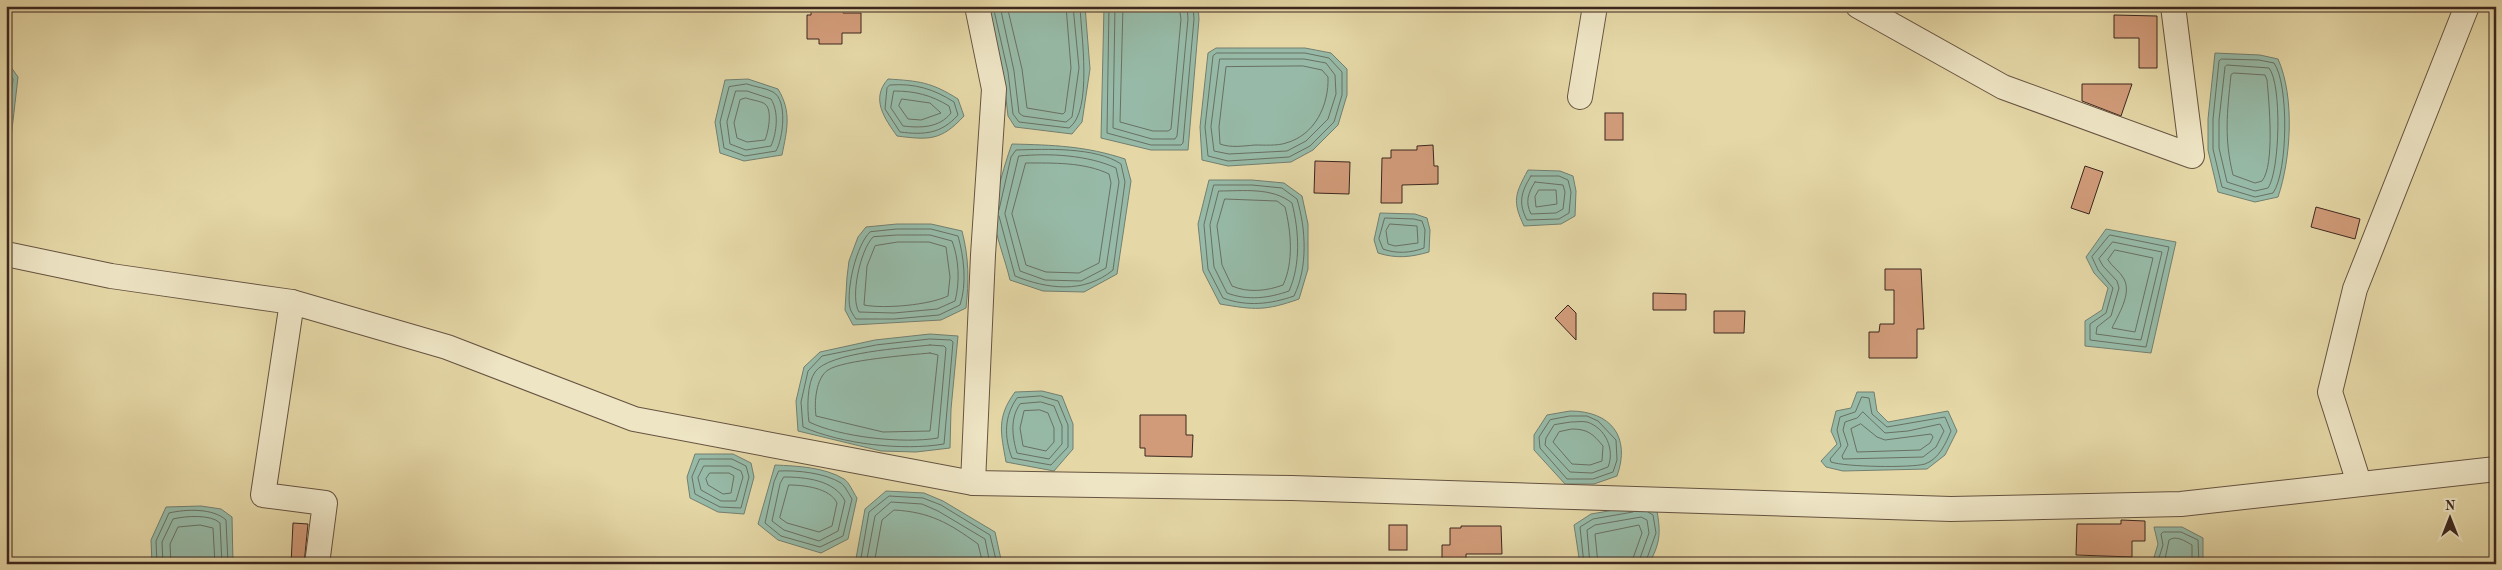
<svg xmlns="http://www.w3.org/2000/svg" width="2502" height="570" font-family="'Old Standard TT',serif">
<rect width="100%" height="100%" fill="#e5d7a6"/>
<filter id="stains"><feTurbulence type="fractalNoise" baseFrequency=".004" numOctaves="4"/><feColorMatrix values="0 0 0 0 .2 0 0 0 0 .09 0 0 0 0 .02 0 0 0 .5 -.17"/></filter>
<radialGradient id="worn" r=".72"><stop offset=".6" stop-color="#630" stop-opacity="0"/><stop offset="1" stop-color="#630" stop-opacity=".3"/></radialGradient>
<!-- water -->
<g fill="#96baa7" stroke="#727f71">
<path d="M988,6H1085L1090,69L1082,122L1072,134L1015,127L1008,116L1003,73Z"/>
<path d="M1104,6H1198L1199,19L1188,150H1151L1101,138Z"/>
<path d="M1216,48H1305L1331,53L1347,69V95L1338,125L1313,150L1291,162L1228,166L1202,160L1200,127L1208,53Z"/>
<path d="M2215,53L2260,55L2278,59C2295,97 2291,159 2278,197L2255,202L2218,192L2208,150V119Z"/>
<path d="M6,60L18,77L6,182Z"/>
<path d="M748,79L778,89C792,112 787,130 782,155L744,161L720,153L715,122L725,80Z"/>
<path d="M888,79C919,81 931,82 958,99L964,116C941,141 929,140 897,136C885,119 870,99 888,79Z"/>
<path d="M1012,144C1053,145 1086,146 1125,159L1131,181L1117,274L1084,292L1043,291L1010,280C1005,259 996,237 993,216C992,207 1008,153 1012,144Z"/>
<path d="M1528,170L1560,171L1573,176L1576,191L1575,216L1561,224L1524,226C1512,201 1515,194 1528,170Z"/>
<path d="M1209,180H1252L1284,183L1302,196L1308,224V269L1299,299C1265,311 1255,310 1220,304L1203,271L1198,224Z"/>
<path d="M1380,213L1415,214L1427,218L1430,230L1429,252C1411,257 1397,259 1378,253L1374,240Z"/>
<path d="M897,224H931L962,231C969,258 969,281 966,308L941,320L853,325L845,310L847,277L849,261L858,237L866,227Z"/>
<path d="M2106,229L2176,242L2151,353L2085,346V321L2102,310L2108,288L2094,273L2086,257Z"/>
<path d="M930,334L958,336L951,409L950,448L916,452L881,451L798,431L796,401L804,367L820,352L875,340Z"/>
<path d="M1042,391L1062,396L1073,424V449L1054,471L1006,462C1001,433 996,418 1015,392Z"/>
<path d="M1857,392H1874L1877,411L1888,422L1948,411L1957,431L1945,455L1927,469L1843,471L1826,467L1821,461L1837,444L1831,431L1836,411L1851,408Z"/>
<path d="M1570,411C1611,411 1631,437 1617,476L1594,484H1565L1534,450V435L1547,415Z"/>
<path d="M695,454H733L751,463L754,477L744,514L718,512L690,498L687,477Z"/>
<path d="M775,465C797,466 824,467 844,479C849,482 853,492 857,498L848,539L821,553L778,540L758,524Z"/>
<path d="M886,491L924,493L943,501L995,532L1002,564H855L865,509Z"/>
<path d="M1643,505L1657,511C1661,534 1660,543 1649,564H1580L1574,525L1591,514Z"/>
<path d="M201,506L221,509L232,517L233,564H152L151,540L166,507Z"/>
<path d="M2154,527H2182L2203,538V564H2152L2158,544Z"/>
</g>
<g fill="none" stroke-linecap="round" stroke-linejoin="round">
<!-- shore -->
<g stroke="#697063" stroke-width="1">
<path d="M993,6L1008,72L1013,114L1019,122L1069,128C1093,111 1081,34 1080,6"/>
<path d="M1000,6L1014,71L1019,113L1023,116L1066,122L1072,117L1079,68L1073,6"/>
<path d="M1007,6L1022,69L1027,108L1063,114L1065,112L1071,68L1066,6"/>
<path d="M1109,6L1107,133L1151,145H1181L1183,143L1194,19L1193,6"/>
<path d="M1115,6L1113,128L1152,139H1175L1177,136L1188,19L1187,6"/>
<path d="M1123,6L1120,122L1153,131H1168L1171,129L1181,19L1179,6"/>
<path d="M1217,53H1305L1329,58L1342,72V95L1334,122L1310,146L1289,157L1228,161L1208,156L1205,127L1213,56Z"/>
<path d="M1220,59H1304L1326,63L1335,75L1336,94L1328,119L1306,141L1287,151L1229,154L1214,151L1211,127Z"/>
<path d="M2222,59L2259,60L2274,63C2289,84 2288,172 2273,193L2255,197L2222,187L2213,149V119L2219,61Z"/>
<path d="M2227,65L2269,68C2282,84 2280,171 2268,188L2255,191L2227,182L2219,148V120L2225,67Z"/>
<path d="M1303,66L1322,70L1328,77C1329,105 1315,135 1286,143C1277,146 1264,145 1255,145C1243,146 1231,148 1220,144L1219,127L1226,67Z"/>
<path d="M6,69L13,79L6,139"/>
<path d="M2234,73L2265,75L2267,80C2269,102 2275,165 2262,181L2255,183L2233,175C2224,138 2227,113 2231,75Z"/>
<path d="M747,84C755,87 766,88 773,92C788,100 783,139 776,151L745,156L724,148L720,122L729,87Z"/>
<path d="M890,85C914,83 934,89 954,102L958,115C941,134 924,135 900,132L885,109L887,88Z"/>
<path d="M736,91H747L771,99C779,112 777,132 771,146L746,150L730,144L727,122Z"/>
<path d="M894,91C915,91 931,95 949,106L951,113C939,128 921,128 903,126L891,108Z"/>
<path d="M746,98C751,100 761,101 765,104C773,110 768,133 765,140L747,142L737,138L734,123L740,100Z"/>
<path d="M902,99L930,103L941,113L921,120L908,119L899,106Z"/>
<path d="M1019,156C1049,153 1088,155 1116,168L1119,182L1106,268L1081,281L1045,280L1020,271L1005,214Z"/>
<path d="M1026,163C1053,163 1084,162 1109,174L1111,183L1099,263L1079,273L1046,272L1026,265L1012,214Z"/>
<path d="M1531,176H1559L1568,180L1571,192L1569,213L1559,219L1527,220C1518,203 1521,192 1531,176Z"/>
<path d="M1535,182L1563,185L1565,192L1563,209L1556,213L1531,214C1525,202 1528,193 1535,182Z"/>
<path d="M1214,185H1252L1282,188L1297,199C1306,229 1308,267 1294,296C1271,304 1247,307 1223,298L1208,269L1204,225Z"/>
<path d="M1539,190H1556L1557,204L1536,207L1535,197Z"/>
<path d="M1219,191C1243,191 1272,187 1292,203C1299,231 1301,264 1289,291C1269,298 1248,301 1227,293L1214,267L1210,225Z"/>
<path d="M1225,199L1277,201L1285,207C1291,231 1294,262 1283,285C1267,291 1248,293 1232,286L1222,265L1217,226Z"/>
<path d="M999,216L1015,276C1047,289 1084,294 1113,270L1125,182L1121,164C1096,147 1046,149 1016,150L1011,157L999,210"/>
<path d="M1385,218L1414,219L1422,221L1425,230L1424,248C1411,253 1396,254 1383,249L1379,239Z"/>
<path d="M1390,224L1417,226L1418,243L1395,246L1388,244L1386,231Z"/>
<path d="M897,229H931L958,236C964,257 967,284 960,305L939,315L894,319H856C854,316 851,312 850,308C846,290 856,245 870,232Z"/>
<path d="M897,235H930L952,241C959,259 960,282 955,301L937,309L894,313L859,312C850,298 860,250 873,237Z"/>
<path d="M2110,235L2169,247L2146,347L2090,340V324L2106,313L2113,288L2098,270L2092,257Z"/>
<path d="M898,242H929L946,247L950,277L948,296C929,305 885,309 864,305L867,266L875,246Z"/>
<path d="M2113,242L2162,252L2141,340L2096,334L2097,327L2111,316L2119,288L2117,281L2103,266L2099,259Z"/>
<path d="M2115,250L2153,258L2135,332L2112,328C2118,315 2132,294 2124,279C2120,271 2112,267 2108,260Z"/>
<path d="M930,339L951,340L953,342L944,444C902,451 842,444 803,427L801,402L808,371L822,356L876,345Z"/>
<path d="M930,345L944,346L946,348L938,438C903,444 840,437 809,422C807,409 807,383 815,372C829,352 905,348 930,345Z"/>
<path d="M930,353L938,355L930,431L883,432L816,416C814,402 816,378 828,370C843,360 910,355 930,353Z"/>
<path d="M1041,396L1058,401L1068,425V447L1051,465L1012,458C1004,437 1004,416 1017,398Z"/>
<path d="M1862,397L1869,398L1872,414L1887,427L1945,417L1951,431C1946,443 1939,459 1925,464C1911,468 1845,467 1831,462L1830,459L1841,446L1837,430L1840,417L1855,412Z"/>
<path d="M1041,402L1054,406L1062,426V444L1049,459L1017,453C1012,436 1010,418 1020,404Z"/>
<path d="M1040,410L1048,413L1054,428V442L1046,451L1023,446L1020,428L1024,411Z"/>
<path d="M1863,412L1885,433L1908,431L1940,424L1944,431L1936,447L1923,457L1843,459L1842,456L1848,445L1843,430L1845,422L1857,418Z"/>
<path d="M1570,416H1587L1598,421L1616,440L1617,460L1613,472L1593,479H1567L1540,448L1539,437L1550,420Z"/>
<path d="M1571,422C1576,422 1582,421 1587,422C1606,428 1615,450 1608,467L1592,473L1570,472L1545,445L1546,438L1554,425Z"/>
<path d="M1861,424L1877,437L1885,440L1931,434L1933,437L1930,443L1920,450L1857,452L1851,429Z"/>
<path d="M1572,429C1588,429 1593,434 1603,446L1602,461L1590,465L1572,464L1553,442L1559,432Z"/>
<path d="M700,459H732L746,466L749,477L741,508L720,507L695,494L692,477Z"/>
<path d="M704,466H730L741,471L743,477L736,501H721L701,490L698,478Z"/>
<path d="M779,471C797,470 825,473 841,483C845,486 849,494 852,499L843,536L820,547L781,536L765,523L774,482Z"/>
<path d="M710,473H729L734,476L731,493L723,494L708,485L706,479Z"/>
<path d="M784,477C805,477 835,480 845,501L838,531L819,541L784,530L772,521L780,484Z"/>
<path d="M789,485C804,485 830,488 837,503L832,526L819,532L787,523L780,518Z"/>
<path d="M157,564L156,541L169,513C186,509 213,508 226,520L228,564"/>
<path d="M163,564L162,542L173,519C185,516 211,514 220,523L222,564"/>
<path d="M171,564L170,544L178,527L200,525L213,528L215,564"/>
<path d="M860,564L869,512L889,496L923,498L941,505L990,535L997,564"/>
<path d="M866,564L875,516L891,502L922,504L938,511L985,539L990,564"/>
<path d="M874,564L882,520L894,510C930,512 949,523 978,544L983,564"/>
<path d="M1584,564L1580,527L1593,519L1633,512"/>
<path d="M1590,564L1587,530L1595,525L1641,517L1647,520L1649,533L1638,564"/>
<path d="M1598,564L1595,534L1639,525L1642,533L1631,564"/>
<path d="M1645,564L1656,533L1653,515L1648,512"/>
<path d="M2157,564L2163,545L2161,534L2163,532H2181L2198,540L2199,564"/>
<path d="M2164,564L2169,540C2176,535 2185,541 2192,545V564"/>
</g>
</g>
<!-- building -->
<g fill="#d19b79" stroke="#3c271f">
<path d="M811,8L843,9V13H861V33H842V44H819V39H807V15H811Z"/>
<path d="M2114,15L2157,16V68H2139V38H2114Z"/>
<path d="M2082,84H2132L2121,116L2082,101Z"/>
<rect x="1605" y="113" width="18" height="27"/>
<path d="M1433,145L1434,166H1438V184L1402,185V203H1381L1382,158H1391V150H1417V146Z"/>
<path d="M1315,161L1350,162L1349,194L1314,193Z"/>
<path d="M2085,166L2103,172L2089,214L2071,208Z"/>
<path d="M2316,207L2360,219L2355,239L2311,227Z"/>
<path d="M1885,269H1921L1924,329H1917V358H1869V332H1879L1880,324H1894V290H1885Z"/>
<path d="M1653,293L1686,294V310H1653Z"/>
<path d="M1568,305L1576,313V340L1555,318Z"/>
<path d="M1714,311H1745L1744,333H1714Z"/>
<path d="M1140,415H1186V435H1193L1192,457L1145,456V448H1140Z"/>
<path d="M2121,520L2145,521V541H2132V557L2076,555L2077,524H2121Z"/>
<path d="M293,523L308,524L304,564H291Z"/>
<rect x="1389" y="525" width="18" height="25"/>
<path d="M1461,526H1501L1502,554H1466V562L1442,563V545H1450V528H1461Z"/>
</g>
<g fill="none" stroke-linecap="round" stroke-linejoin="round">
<defs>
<g id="street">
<path d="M1858,6L2003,87L2192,156L2173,6"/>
<path d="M1580,97L1595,6"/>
<path d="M6,254L111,276L292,302L447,347L634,419L973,483L1292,488L1951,509L2181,504L2496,469"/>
<path d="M292,302L263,495L325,503L317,564"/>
<path d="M973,483L983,255L994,89L977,6"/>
<path d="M2359,483L2330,392L2355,289L2467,6"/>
</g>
</defs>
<!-- street casing -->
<use href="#street" stroke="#665341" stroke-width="26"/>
<!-- street -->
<use href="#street" stroke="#eee5c5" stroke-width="24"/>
</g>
<!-- margin -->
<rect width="2502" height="570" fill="none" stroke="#e5d7a6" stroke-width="25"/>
<rect x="8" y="8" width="2487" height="555" fill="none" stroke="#3c271f" stroke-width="2.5"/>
<rect x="12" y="12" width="2477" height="545" fill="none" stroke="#3c271f"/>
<!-- north arrow -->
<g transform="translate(2450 518)" stroke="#eee5c5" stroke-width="4" paint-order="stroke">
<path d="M0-4L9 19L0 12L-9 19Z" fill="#3c271f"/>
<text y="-8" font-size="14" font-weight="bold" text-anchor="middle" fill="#3c271f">N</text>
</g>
<rect width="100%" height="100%" filter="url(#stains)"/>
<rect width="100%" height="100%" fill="url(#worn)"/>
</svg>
